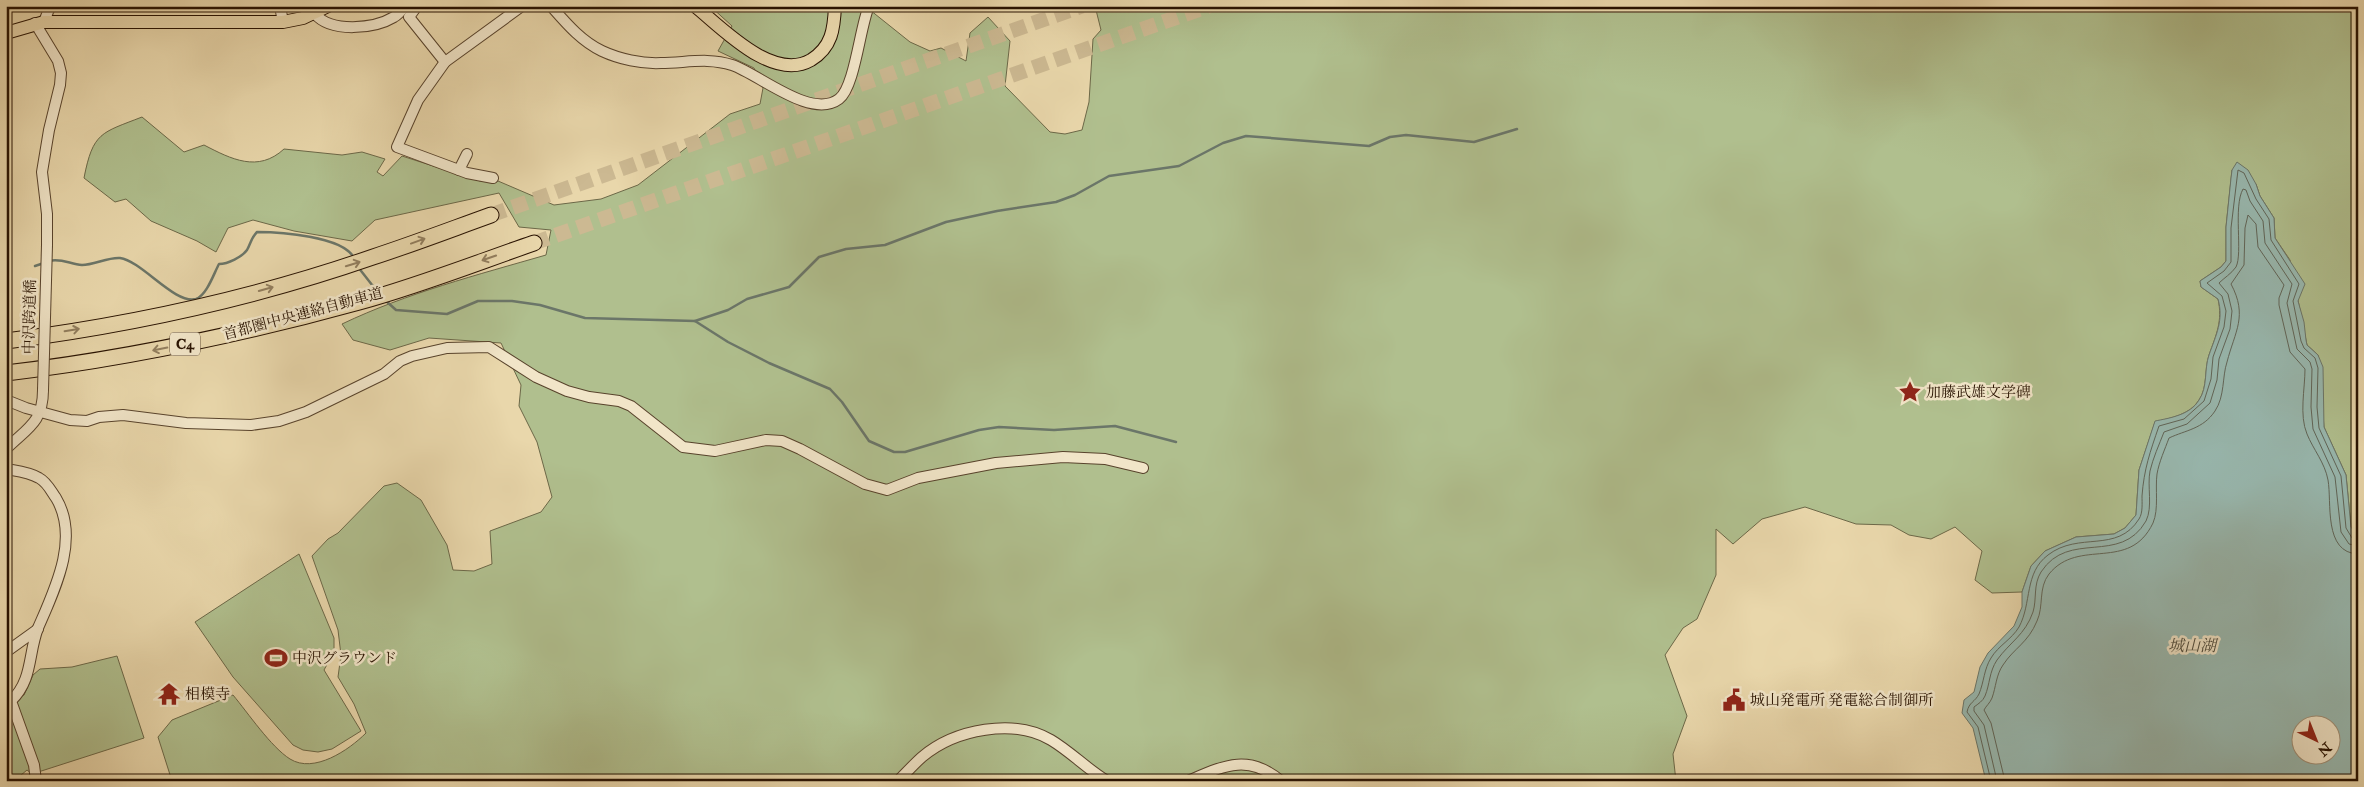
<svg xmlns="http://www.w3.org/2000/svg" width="2364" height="787" font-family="'IM FELL Double Pica','Noto Serif JP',serif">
<rect width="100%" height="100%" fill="#e9d7ab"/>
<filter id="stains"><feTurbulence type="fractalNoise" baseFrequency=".004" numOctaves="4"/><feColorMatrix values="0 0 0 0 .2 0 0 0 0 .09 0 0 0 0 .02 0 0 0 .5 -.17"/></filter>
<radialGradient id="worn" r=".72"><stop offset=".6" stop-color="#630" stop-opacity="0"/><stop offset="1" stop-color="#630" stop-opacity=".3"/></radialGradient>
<!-- green -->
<g fill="#b0bf8e" stroke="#6c6848">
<path d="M710,6H865L910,42L930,51L941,48L966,61L970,33L988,17L1010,41L1005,86L1050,132L1065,134L1082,130L1089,102L1093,39L1101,30L1095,6H2358V538L2351,527L2346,475L2324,427L2318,355L2307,345L2290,260L2275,238L2274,218L2260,196L2256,184L2232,170L2226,227V261L2221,267L2200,281L2201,287L2218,299C2223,321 2216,335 2209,355C2204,369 2208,387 2199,400C2190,415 2170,418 2155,422L2139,470L2136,515L2125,528L2114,534L2076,537L2045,551L2031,566L2022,592L1992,593L1975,580L1982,551L1955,527L1931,539L1909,535L1891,525L1856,524L1805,507L1762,519L1733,544L1716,529V575L1697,619L1683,628L1665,655L1687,716L1673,754L1676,781H172L158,737L172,720L233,695C248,713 271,747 290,759C314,774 349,750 366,733L354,704L338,677L341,655L338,630L312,556L328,539L338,533L384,486L397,483L421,500L447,545L453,570L474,571L492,564L490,531L541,512L552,497L537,442L519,406L521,385L501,343L429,338L390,350L353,340L342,324C407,293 477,275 546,255L551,230L519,227L499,193L375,220L352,241L294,231L253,220L228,228L216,252L197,241L151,221L126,199L115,202L84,178C93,132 101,133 142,117L184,152L204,145C231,159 258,173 284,149L342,155L362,152L385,159L377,172L383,176L402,156L480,181H498L554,205L601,199L638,185L730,114L760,104L763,88L754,68L718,51L732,26Z"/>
<path d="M299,554L334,638V652L324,670L361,731L332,749L318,752L303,750L293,745L233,677L195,622Z"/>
<path d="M117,656L144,738L32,774L27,770L14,781H6V704L24,695L33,675L40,669L72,667Z"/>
</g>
<!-- water -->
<path fill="#98b8af" stroke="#6b7669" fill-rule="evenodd" d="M2237,162L2248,170L2256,184L2260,196L2274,218L2275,238L2305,284L2298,301L2304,322L2306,340L2307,345L2318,355L2323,367L2324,427L2346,475L2351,527L2358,538V781H1986L1973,728L1962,713L1964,700L1974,692L1980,667L1988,653L2014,626L2022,607V592L2031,566L2045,551L2076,537L2114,534L2125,528L2136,515L2139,470L2155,421C2170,418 2190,415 2199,400C2208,387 2204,369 2209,355C2216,335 2224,320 2218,299L2201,287L2200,281L2221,267L2226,261V227L2231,178L2232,170ZM2302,724H2332V754H2302Z"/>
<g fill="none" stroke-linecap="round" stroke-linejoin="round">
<!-- shore -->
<g stroke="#606558" stroke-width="1">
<path d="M1991,781L1978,727L1967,712C1969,702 1975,702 1979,694C1984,682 1984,669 1991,658C1998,646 2012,639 2019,627C2032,603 2024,573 2048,555C2079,531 2117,554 2139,519C2143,513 2142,503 2142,496C2144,469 2150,452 2159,426L2184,419L2204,401L2211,379L2213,357L2224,327L2226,311L2222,296L2207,283L2224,271L2231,262V228L2238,170L2244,173L2256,199L2269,219L2271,240L2299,284L2293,301L2301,341L2304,348L2315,358L2318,368L2317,407L2319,428L2341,476L2346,528L2352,538L2358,540"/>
<path d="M1997,781L1984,725L1974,711V707C1978,704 1983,701 1985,696C1990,684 1989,672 1997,660C2010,642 2025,635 2033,612C2037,599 2033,585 2041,572C2069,529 2120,566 2146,521C2153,507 2147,486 2150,471C2153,458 2159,445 2164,432L2187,424L2210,403L2217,380L2219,359L2230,329L2232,311L2228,294L2219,283C2224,278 2231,274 2236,267C2243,253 2233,207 2243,189L2246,190L2250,201L2263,221L2265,243L2292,284L2287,303L2297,349L2310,362L2312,369L2311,407L2313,429L2335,477L2341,532L2349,544L2358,546"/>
<path d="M2005,781L1991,723L1984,710C1986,706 1990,703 1992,698C1996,687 1996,675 2003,665C2014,648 2028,643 2037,621C2044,606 2038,588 2049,574C2079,537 2129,573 2153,523C2159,509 2155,489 2157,474C2159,462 2165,449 2169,438C2186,430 2203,429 2215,411C2225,396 2222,377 2227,362C2235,331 2248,316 2231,284L2244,265L2245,228L2248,215L2256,224L2258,247L2284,285L2279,298V305L2290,352L2305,369C2305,389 2299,415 2307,434C2313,449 2325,463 2328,480C2332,502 2323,553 2358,554"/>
</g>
<!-- stream -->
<g stroke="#6b7669" stroke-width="2.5">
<path d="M49,261C61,258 70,264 82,265C94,265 108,257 120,258C142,261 175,305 196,299C207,295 214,273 219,264C228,264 242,257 247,250C251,243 251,238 257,232C279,232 343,236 354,258"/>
<path d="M35,266L44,263"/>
<path d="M358,267L376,290"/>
<path d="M385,300L396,310L447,314L478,301H512L540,305L585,318L695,321L728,342L769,363L830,389L842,402L869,441L894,452H905L979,430L999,427L1054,430L1115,426L1176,442"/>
<path d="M695,321L728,310L747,299L789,287L819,257L846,249L885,245L946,222L997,211L1056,202L1075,195L1109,176L1179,166L1223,143L1246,136L1369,146L1390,137L1406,135L1474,142L1517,129"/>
</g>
<!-- highway-tunnel -->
<g stroke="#ccb992" stroke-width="15" stroke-dasharray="15 8" stroke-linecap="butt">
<path d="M491,215L1082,6"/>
<path d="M534,243L1209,6"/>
</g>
<defs>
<g id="minor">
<path d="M280,6L283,22"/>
<path d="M417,6L409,17L445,62"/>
<path d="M551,6C566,23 581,41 602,51C619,59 642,64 661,63C685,63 708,57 732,65C759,74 811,120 839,99C855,87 860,26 869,6"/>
<path d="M315,14C331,33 374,29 394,17C398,15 402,10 405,6"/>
<path d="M44,22L49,9L53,6"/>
<path d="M35,23L58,61L61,73L60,85L49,130L42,172L47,214V245"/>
<path d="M459,170L467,154"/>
<path d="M493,178L467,173L397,147L418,100L445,62L522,6"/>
<path d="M6,400L26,408L70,420L87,421L99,417L123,415L186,423L251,425L279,421L306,412L384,374L400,361L412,356L447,348L489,347L536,377L567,391L589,397L619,401L631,406L683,447L715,451L766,440L782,441L800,449L865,484L887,490L918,478L996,463L1063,457L1105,459L1143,468"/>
<path d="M6,449C27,428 43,423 43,390"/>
<path d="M6,469C17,471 29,472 39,478C47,482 51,491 56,498C80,538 55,589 38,628C28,654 33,680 11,701L34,765L36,781"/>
<path d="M6,652L38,629"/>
<path d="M898,781C906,773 914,764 922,757C955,729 1014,718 1051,740C1071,752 1087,769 1107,781"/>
<path d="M1188,781C1223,766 1248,753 1281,781"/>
</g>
<g id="major">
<path d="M695,6C723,29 773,82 811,60C832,47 834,29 835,6"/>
<path d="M6,33L44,22H283L303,18L328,6"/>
</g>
<g id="highway">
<path d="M6,341C130,325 255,298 373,257C413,244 452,229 491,215"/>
<path d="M6,373C125,359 243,334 359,302C418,286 476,263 534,243"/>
</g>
</defs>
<!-- minor casing -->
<use href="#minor" stroke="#58432c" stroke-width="12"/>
<!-- major casing -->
<use href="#major" stroke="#281201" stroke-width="14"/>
<!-- highway casing -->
<use href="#highway" stroke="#281201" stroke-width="17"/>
<!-- minor -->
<use href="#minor" stroke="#f1e5c8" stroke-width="10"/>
<!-- major -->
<use href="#major" stroke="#e9d7ab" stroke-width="12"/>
<!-- highway -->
<use href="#highway" stroke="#e9d7ab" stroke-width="15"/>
<defs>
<path id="minor-bridge" d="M43,390L47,245"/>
</defs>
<!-- minor-bridge casing -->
<use href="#minor-bridge" stroke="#58432c" stroke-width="12" stroke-linecap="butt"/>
<!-- minor-bridge -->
<use href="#minor-bridge" stroke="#f1e5c8" stroke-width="10"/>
</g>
<!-- one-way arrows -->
<defs><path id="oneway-shaft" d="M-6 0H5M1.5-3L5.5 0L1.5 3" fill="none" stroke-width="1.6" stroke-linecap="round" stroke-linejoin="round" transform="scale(1.25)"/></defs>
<g stroke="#927e5e">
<use href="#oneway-shaft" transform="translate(418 241) rotate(-20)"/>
<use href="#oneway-shaft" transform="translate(489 258) rotate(161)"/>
<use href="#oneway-shaft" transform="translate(353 264) rotate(-17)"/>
<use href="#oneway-shaft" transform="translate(266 289) rotate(-16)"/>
<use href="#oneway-shaft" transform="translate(72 330) rotate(-9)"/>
<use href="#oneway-shaft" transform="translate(160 349) rotate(169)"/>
</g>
<!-- icons -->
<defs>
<symbol id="sight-bare" viewBox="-9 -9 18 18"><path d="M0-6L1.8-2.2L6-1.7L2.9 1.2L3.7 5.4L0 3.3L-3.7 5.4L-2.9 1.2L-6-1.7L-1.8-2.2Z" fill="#8f2418" stroke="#f1e5c8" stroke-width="2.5" paint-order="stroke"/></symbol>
<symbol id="stadium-bare" viewBox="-9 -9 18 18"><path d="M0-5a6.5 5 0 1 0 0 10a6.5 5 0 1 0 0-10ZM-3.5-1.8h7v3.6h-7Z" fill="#8f2418" stroke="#f1e5c8" stroke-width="2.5" paint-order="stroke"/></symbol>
<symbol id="temple-bare" viewBox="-9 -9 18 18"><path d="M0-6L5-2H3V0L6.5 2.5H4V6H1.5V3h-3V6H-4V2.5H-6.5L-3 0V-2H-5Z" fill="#8f2418" stroke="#f1e5c8" stroke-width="2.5" paint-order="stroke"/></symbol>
<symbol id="civic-bare" viewBox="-9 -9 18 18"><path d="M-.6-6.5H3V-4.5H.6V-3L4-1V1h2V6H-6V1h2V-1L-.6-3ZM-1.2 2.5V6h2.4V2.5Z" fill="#8f2418" stroke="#f1e5c8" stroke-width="2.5" paint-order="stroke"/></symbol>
</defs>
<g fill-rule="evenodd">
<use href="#sight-bare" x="1894" y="376" width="32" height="32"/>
<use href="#stadium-bare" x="260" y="642" width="32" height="32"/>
<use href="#temple-bare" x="153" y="678" width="32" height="32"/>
<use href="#civic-bare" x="1718" y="684" width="32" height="32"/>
</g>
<g text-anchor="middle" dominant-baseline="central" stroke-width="5" stroke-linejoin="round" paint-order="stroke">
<!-- shield labels -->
<rect fill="#f1e5c8" stroke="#64513d" stroke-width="1" x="170" y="332.5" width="30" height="23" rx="4"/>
<g font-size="14" font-weight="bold" fill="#281201">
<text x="185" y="344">C4</text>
</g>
<!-- street labels -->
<g font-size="15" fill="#281201" stroke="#f1e5c8">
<text transform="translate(303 314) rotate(-15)">首都圏中央連絡自動車道</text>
<text transform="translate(30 317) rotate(-89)">中沢跨道橋</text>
</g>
<!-- poi labels -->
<g font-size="15" fill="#281201" stroke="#f1e5c8" text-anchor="start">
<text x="1926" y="392">加藤武雄文学碑</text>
<text x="292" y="658">中沢グラウンド</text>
<text x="185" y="694">相模寺</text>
<text x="1750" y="700">城山発電所 発電総合制御所</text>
</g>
<!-- water labels -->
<g font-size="16" font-style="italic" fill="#4f4c3e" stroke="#f1e5c8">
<text x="2192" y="646">城山湖</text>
</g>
</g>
<!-- margin -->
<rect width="2364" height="787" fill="none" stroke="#e9d7ab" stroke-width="25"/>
<rect x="8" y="8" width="2349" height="772" fill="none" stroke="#281201" stroke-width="2.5"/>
<rect x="12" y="12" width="2339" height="762" fill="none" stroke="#281201"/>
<!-- north arrow -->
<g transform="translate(2316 740) rotate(137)"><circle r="24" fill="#f1e5c8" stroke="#a19178"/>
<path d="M0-4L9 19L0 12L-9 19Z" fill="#8f2418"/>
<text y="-8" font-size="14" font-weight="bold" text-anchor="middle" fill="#281201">N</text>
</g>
<rect width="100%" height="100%" filter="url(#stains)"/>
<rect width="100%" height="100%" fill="url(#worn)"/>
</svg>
